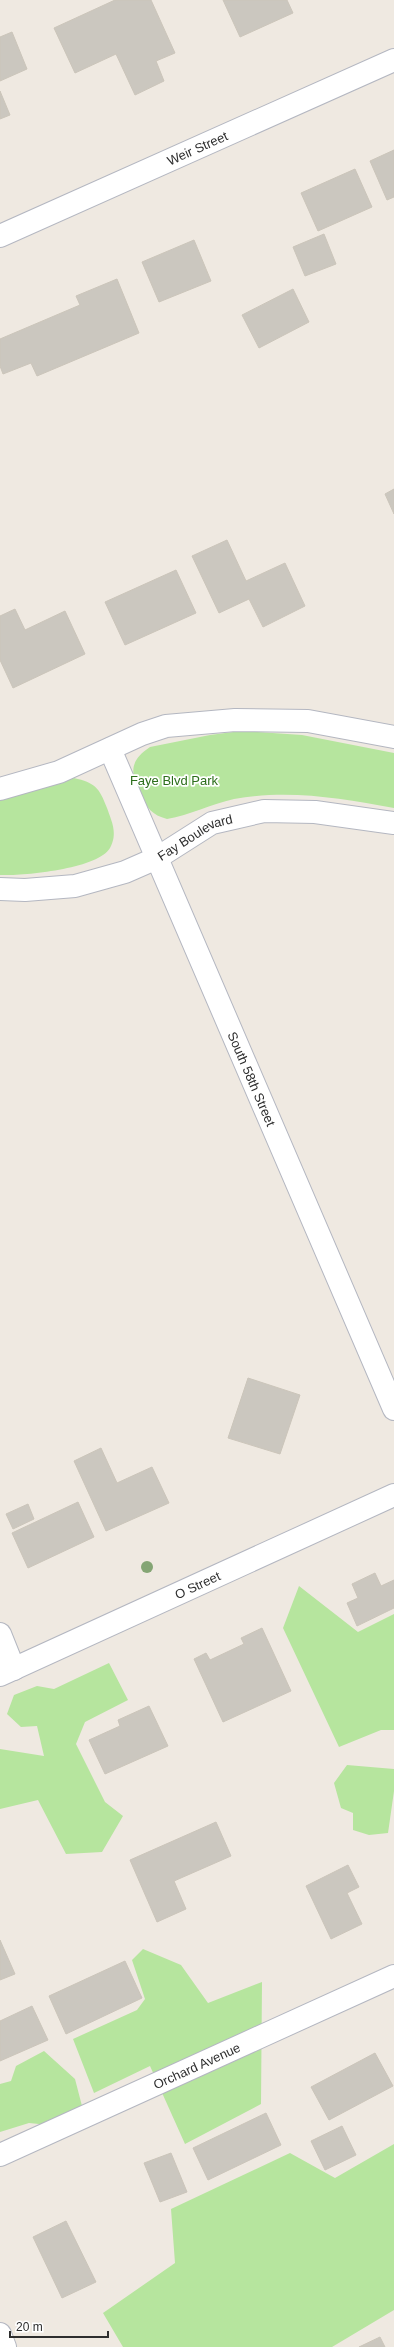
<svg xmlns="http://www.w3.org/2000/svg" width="394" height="2347" font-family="Arial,sans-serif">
<rect width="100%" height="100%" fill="#efe9e1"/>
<!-- green -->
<g fill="#b6e59e">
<path d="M241,731L302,735L394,753V808C340,798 289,789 234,799C211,804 190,815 167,819C152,815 147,808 141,795C130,773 129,761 150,747L210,735Z"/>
<path d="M74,778C95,783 99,787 107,808C112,822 118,834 110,848C98,869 23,876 0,875V799Z"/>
<path d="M299,1586L358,1632L394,1614V1730H381L339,1747L283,1628Z"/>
<path d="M109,1663L128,1700L85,1722L76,1744L105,1802L123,1816L102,1852L66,1854L38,1800L0,1809V1749L44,1756L37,1726L21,1727L7,1714L14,1695L37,1686L54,1689Z"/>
<path d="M347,1765L394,1769V1791L388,1833L369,1835L353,1830V1813L341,1808L334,1783Z"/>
<path d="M143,1949L181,1965L208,2003L262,1982L261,2104L185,2144L150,2066L94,2093L73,2039L137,2010L145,1999L132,1960Z"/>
<path d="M44,2051L75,2079L82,2106L49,2125L29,2123L0,2132V2084L11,2081L16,2066Z"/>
<path d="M394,2144V2310L332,2347H123L103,2313L175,2263L171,2209L290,2153L335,2178Z"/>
</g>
<!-- building -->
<g fill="#cbc7bf" stroke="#cbc5ba">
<path d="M115,0H151L175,53L156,61L164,81L135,95L116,54L75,73L54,28Z"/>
<path d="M223,0H287L293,13L240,37Z"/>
<path d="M12,32L27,69L0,81V37Z"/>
<path d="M0,91L10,115L0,119Z"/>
<path d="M394,150V197L387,200L370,161Z"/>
<path d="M355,169L372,207L318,231L301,193Z"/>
<path d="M324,234L336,264L305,276L293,247Z"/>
<path d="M194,240L211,281L159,302L142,262Z"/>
<path d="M117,279L139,333L37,376L31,363L3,374L0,366V339L80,305L76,296Z"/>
<path d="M293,289L309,322L259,348L242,315Z"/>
<path d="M394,489V514L385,494Z"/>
<path d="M227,540L246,581L285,563L305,606L263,627L249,599L219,613L192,556Z"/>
<path d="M176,570L196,613L125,645L105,602Z"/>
<path d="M15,609L25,630L65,611L85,654L13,688L0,660V616Z"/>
<path d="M248,1378L300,1395L280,1454L228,1438Z"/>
<path d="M101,1448L117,1483L152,1467L169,1503L106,1531L74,1461Z"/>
<path d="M78,1502L94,1537L28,1568L12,1533Z"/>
<path d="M28,1504L34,1519L13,1529L6,1514Z"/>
<path d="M375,1573L381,1586L394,1580V1608L357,1626L347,1603L358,1598L352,1584Z"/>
<path d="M262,1628L291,1691L223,1722L194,1659L206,1653L210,1660L244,1644L241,1638Z"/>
<path d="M149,1706L168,1746L105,1774L89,1740L120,1726L118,1720Z"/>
<path d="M216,1822L231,1856L174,1881L186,1909L157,1922L130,1860Z"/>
<path d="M348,1865L359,1887L347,1893L362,1924L331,1939L306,1886Z"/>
<path d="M0,1940L15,1974L0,1980Z"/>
<path d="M125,1961L142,1998L66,2034L49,1996Z"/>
<path d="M32,2006L48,2040L0,2061V2021Z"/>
<path d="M375,2053L393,2086L329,2120L311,2087Z"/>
<path d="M266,2113L281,2145L208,2180L193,2148Z"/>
<path d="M342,2126L356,2155L325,2170L311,2141Z"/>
<path d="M171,2153L187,2192L160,2202L144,2163Z"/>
<path d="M66,2221L96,2282L62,2298L33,2237Z"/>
<path d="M380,2337L385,2347H359Z"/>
</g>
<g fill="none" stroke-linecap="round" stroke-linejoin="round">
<defs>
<g id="street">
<path id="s1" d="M0,236L394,60"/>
<path id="s2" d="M110,749L394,1409"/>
<path d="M0,789L59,772L142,734L166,726L235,720L308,721L394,737"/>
<path id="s3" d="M0,889L25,890L75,886L125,872L157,858L212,823L264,811L315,812L394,823"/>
<path d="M0,1634L14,1669"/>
<path id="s4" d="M0,1675L394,1495"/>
<path id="s5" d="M0,2155L394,1976"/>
<path d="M0,2334L5,2347"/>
</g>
</defs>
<!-- street casing -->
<use href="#street" stroke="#b4b7c1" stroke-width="24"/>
<!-- street -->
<use href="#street" stroke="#fff" stroke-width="22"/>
</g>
<!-- trees -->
<circle fill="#84a574" cx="147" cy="1567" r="6"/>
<g text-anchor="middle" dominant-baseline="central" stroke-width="3.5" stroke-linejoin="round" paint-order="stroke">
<!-- street labels -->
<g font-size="13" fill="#2e2e2e" stroke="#fff">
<text stroke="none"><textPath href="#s1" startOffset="216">Weir Street</textPath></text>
<text stroke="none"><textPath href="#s3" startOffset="206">Fay Boulevard</textPath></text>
<text stroke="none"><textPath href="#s2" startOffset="359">South 58th Street</textPath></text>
<text stroke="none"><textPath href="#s4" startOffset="217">O Street</textPath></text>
<text stroke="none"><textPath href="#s5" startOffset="216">Orchard Avenue</textPath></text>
</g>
<!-- park labels -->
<g font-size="13" fill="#2c6e1b" stroke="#fff">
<text x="174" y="780">Faye Blvd Park</text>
</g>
</g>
<!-- scale -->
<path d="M10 2331v6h98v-6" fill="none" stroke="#2e2e2e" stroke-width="2"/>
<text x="16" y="2331" font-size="12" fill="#2e2e2e" stroke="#ffffff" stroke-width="3" paint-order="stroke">20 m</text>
</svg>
